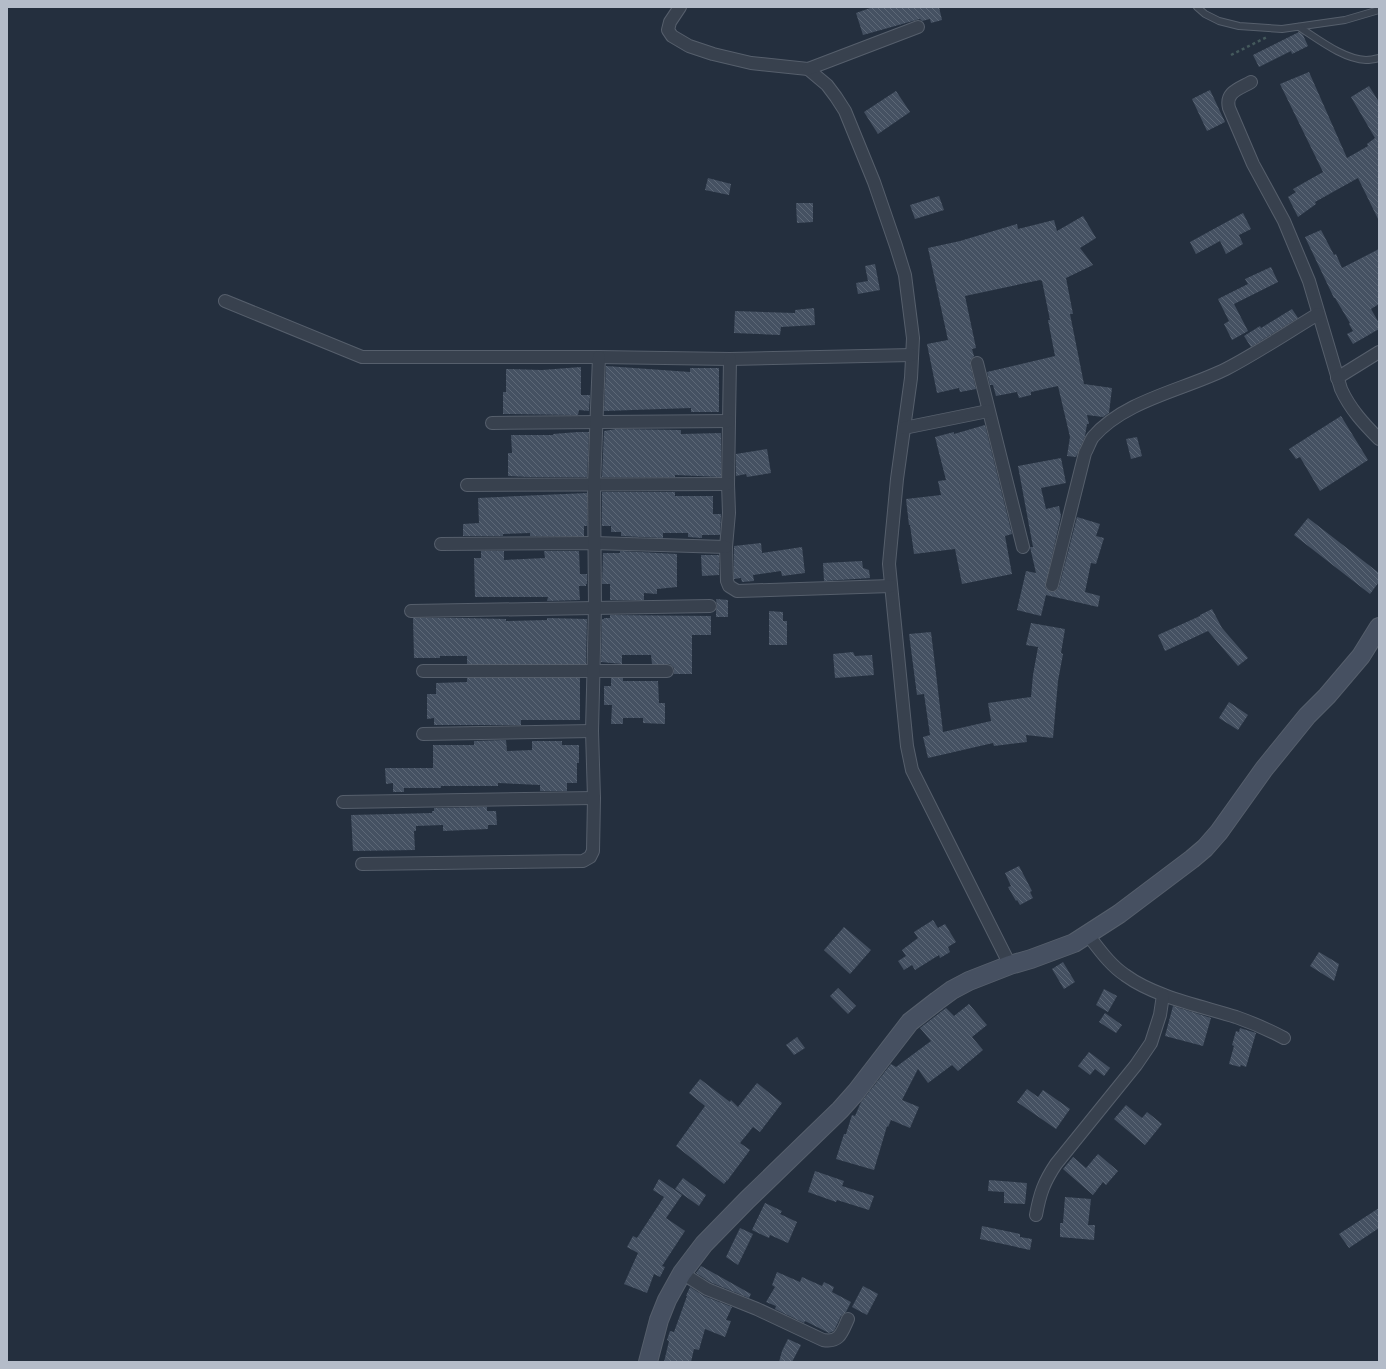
<svg xmlns="http://www.w3.org/2000/svg" width="1386" height="1369" font-family="'Noto Sans',sans-serif">
<style>
.building{fill:url(#building-back-hatch)}
.lines{fill:none;stroke-linecap:round;stroke-linejoin:round}
.lane-casing{stroke:#565f6c;stroke-width:8}
.street-casing{stroke:#565f6c;stroke-width:14}
.secondary-casing{stroke:#565f6c;stroke-width:20}
.path{stroke:#44595c;stroke-width:2.5;stroke-dasharray:3 3;stroke-linecap:butt}
.lane{stroke:#38414e;stroke-width:6}
.street{stroke:#38414e;stroke-width:12}
.secondary{stroke:#465061;stroke-width:18}
</style>
<defs>
<pattern id="building-back-hatch" width="6" height="6" patternUnits="userSpaceOnUse"><rect width="6" height="6" fill="#455162"/><path d="M-1 5l2 2M0 0l6 6M5-1l2 2" fill="none" stroke="#5d6877"/></pattern>
</defs>
<rect width="100%" height="100%" fill="#242f3e"/>
<g class="building">
<polygon points="873,7 939,7 942,20 931,23 930,19 922,21 920,19 863,35 856,13"/>
<polygon points="1299,32 1303,35 1308,46 1292,54 1291,51 1259,67 1253,55"/>
<polygon points="1309,72 1347,158 1368,146 1367,144 1375,138 1351,97 1369,86 1379,102 1379,221 1358,178 1315,202 1316,204 1298,217 1288,197 1296,192 1293,189 1323,172 1280,84"/>
<polygon points="1210,90 1225,122 1207,131 1192,99"/>
<polygon points="896,91 910,112 878,134 864,112"/>
<polygon points="708,178 731,184 729,195 705,190"/>
<polygon points="939,196 944,210 915,219 910,205"/>
<polygon points="796,203 813,203 813,222 797,223"/>
<polygon points="1243,213 1251,229 1239,235 1243,244 1226,254 1220,241 1196,254 1190,242"/>
<polygon points="1083,216 1096,238 1080,248 1093,265 1066,278 1073,314 1070,314 1084,384 1112,388 1109,413 1103,417 1087,415 1089,424 1087,424 1085,436 1076,457 1067,456 1070,437 1058,386 1031,392 1031,395 1019,398 1017,392 996,396 993,385 990,385 987,372 1055,356 1048,320 1050,320 1042,281 1040,280 965,296 976,348 972,349 974,356 970,361 970,364 976,389 960,392 959,388 937,393 927,344 948,340 928,248 960,241 1017,224 1018,229 1054,220 1057,231"/>
<polygon points="1321,230 1334,255 1336,254 1342,268 1379,249 1379,304 1371,309 1379,323 1379,329 1353,344 1347,334 1353,331 1349,324 1350,323 1335,298 1334,298 1305,237"/>
<polygon points="875,264 880,290 858,294 856,283 868,281 865,266"/>
<polygon points="1271,267 1278,282 1234,304 1248,331 1232,340 1224,324 1229,321 1218,299 1248,284 1245,279"/>
<polygon points="814,308 815,325 781,327 780,335 734,333 735,311 795,313 795,310"/>
<polygon points="1292,309 1298,318 1251,347 1244,336 1260,326 1261,328"/>
<polygon points="606,366 690,372 690,368 719,368 719,412 691,412 691,408 604,411"/>
<polygon points="581,367 581,395 590,395 589,411 579,410 578,415 503,414 503,392 506,392 506,369 542,370"/>
<polygon points="1341,416 1368,460 1320,491 1300,457 1296,459 1289,449"/>
<polygon points="985,425 1012,534 1005,536 1012,574 962,584 955,549 914,554 910,525 909,525 906,499 941,495 938,481 946,480 935,437 954,432 954,434"/>
<polygon points="616,429 681,430 681,434 721,433 721,477 675,475 675,477 602,477 604,431"/>
<polygon points="578,432 589,432 587,477 529,477 508,476 508,453 512,453 511,435 553,435 553,434"/>
<polygon points="1137,437 1142,456 1131,459 1126,439"/>
<polygon points="767,449 771,473 747,477 746,474 736,476 736,454"/>
<polygon points="1061,458 1066,483 1041,488 1046,509 1059,506 1061,516 1045,587 1047,590 1051,592 1057,590 1059,587 1077,517 1100,524 1096,536 1104,538 1096,564 1091,563 1085,592 1100,596 1098,607 1046,595 1041,616 1017,610 1026,571 1036,573 1030,547 1033,547 1018,466"/>
<polygon points="602,492 675,492 675,496 713,496 713,514 721,514 720,535 702,535 702,538 688,537 688,533 663,533 663,538 621,536 621,532 611,532 611,526 602,526"/>
<polygon points="587,493 587,526 584,526 584,536 530,536 530,533 503,534 503,536 463,536 463,524 479,523 478,498"/>
<polygon points="1308,518 1379,573 1379,582 1370,594 1294,535"/>
<polygon points="761,543 762,553 802,547 805,573 782,576 781,571 753,575 754,581 742,582 741,578 734,579 734,546"/>
<polygon points="481,551 504,551 504,560 545,558 544,551 579,551 580,574 587,574 587,584 586,584 586,586 579,586 580,600 547,601 548,597 475,597 474,558 481,558"/>
<polygon points="620,551 677,554 677,587 657,589 657,594 644,593 644,600 610,600 610,584 602,584 603,553 620,553"/>
<polygon points="701,555 719,555 719,575 702,576"/>
<polygon points="862,561 863,568 869,570 870,578 824,581 823,563"/>
<polygon points="716,599 728,600 728,617 716,617 716,610 717,606"/>
<polygon points="1212,609 1222,628 1248,658 1238,666 1208,631 1165,651 1158,635 1200,616 1200,615"/>
<polygon points="769,611 783,612 783,621 787,621 787,645 769,645"/>
<polygon points="610,615 711,616 711,635 692,635 692,674 674,674 674,668 670,664 652,664 651,655 622,655 622,664 601,662 602,619 604,619 604,618 610,618"/>
<polygon points="413,618 465,618 506,619 506,621 547,620 547,618 587,619 586,664 467,664 467,656 440,656 440,658 414,658"/>
<polygon points="1031,623 1065,629 1061,653 1063,654 1058,681 1053,738 1026,735 1027,742 994,746 993,743 928,758 923,737 930,735 924,694 917,695 909,634 931,632 943,732 991,721 988,703 1031,697 1033,675 1038,647 1026,645"/>
<polygon points="853,652 855,656 872,655 874,675 835,678 833,654"/>
<polygon points="467,678 580,678 580,720 521,720 521,725 434,725 434,718 427,719 427,694 436,694 436,683 467,682"/>
<polygon points="611,678 623,678 623,681 658,681 659,703 665,703 665,724 643,723 643,718 623,718 623,724 611,724 612,705 604,705 604,686 611,686"/>
<polygon points="1229,702 1248,715 1238,730 1219,718"/>
<polygon points="506,740 507,751 532,750 532,741 562,741 562,745 579,745 579,763 577,763 577,783 567,783 567,791 540,791 540,785 498,783 498,786 441,786 441,788 404,788 404,792 393,792 393,783 386,784 385,768 433,768 433,745 474,745 474,741"/>
<polygon points="487,807 487,811 496,811 497,825 488,825 488,829 443,831 443,825 416,826 416,831 414,831 415,850 353,851 351,815 432,813 432,811 434,811 434,808"/>
<polygon points="1019,866 1032,891 1030,892 1033,898 1020,905 1017,900 1016,901 1008,887 1011,886 1005,873"/>
<polygon points="933,920 938,928 945,924 956,942 948,947 950,952 940,958 939,955 915,970 912,965 904,970 898,961 906,956 902,950 918,938 914,932"/>
<polygon points="844,927 871,950 850,974 824,950"/>
<polygon points="1319,952 1339,964 1334,981 1310,966"/>
<polygon points="1063,962 1075,982 1064,989 1052,969"/>
<polygon points="838,988 856,1006 848,1014 830,996"/>
<polygon points="1104,989 1117,996 1108,1012 1096,1005"/>
<polygon points="969,1004 987,1025 972,1037 983,1050 958,1071 952,1065 928,1083 918,1069 902,1100 919,1107 910,1128 891,1120 888,1127 887,1126 874,1170 836,1159 844,1134 846,1134 852,1115 855,1116 861,1102 891,1064 896,1067 931,1041 920,1028 946,1008 954,1016"/>
<polygon points="1173,1006 1211,1018 1203,1046 1165,1036"/>
<polygon points="1105,1013 1122,1025 1116,1033 1099,1022"/>
<polygon points="1240,1028 1256,1033 1246,1067 1241,1065 1240,1067 1229,1064 1234,1046 1232,1045 1236,1031 1239,1032"/>
<polygon points="797,1037 805,1048 794,1055 786,1045"/>
<polygon points="1089,1052 1110,1068 1104,1076 1095,1069 1090,1075 1078,1066"/>
<polygon points="700,1079 730,1102 731,1100 738,1107 757,1083 782,1103 760,1132 753,1127 740,1143 750,1150 727,1181 727,1180 724,1184 676,1146 705,1106 689,1093"/>
<polygon points="1027,1089 1038,1097 1043,1090 1070,1109 1056,1129 1017,1102"/>
<polygon points="1126,1105 1142,1118 1147,1112 1162,1124 1145,1145 1114,1119"/>
<polygon points="1098,1154 1118,1171 1106,1185 1103,1182 1093,1195 1063,1169 1073,1157 1086,1168"/>
<polygon points="815,1171 844,1181 842,1186 874,1196 869,1210 837,1200 836,1202 808,1192"/>
<polygon points="683,1178 706,1195 699,1206 675,1189"/>
<polygon points="659,1179 682,1195 666,1218 685,1231 662,1266 665,1267 660,1277 654,1274 647,1293 624,1284 638,1253 627,1247 633,1236 637,1238 664,1197 653,1190"/>
<polygon points="989,1180 1027,1183 1025,1204 1004,1203 1004,1192 988,1191"/>
<polygon points="1065,1197 1091,1199 1088,1225 1095,1225 1094,1240 1060,1237 1060,1223 1063,1223"/>
<polygon points="765,1203 782,1211 780,1214 797,1222 788,1243 770,1235 769,1238 752,1230"/>
<polygon points="1379,1208 1379,1228 1349,1248 1339,1234"/>
<polygon points="982,1226 1020,1234 1020,1237 1032,1239 1030,1250 980,1239"/>
<polygon points="740,1228 753,1234 738,1265 726,1257"/>
<polygon points="701,1266 751,1294 749,1298 710,1282 696,1273"/>
<polygon points="777,1272 800,1282 802,1277 822,1286 824,1282 834,1287 832,1292 851,1302 846,1312 841,1316 834,1331 829,1333 805,1321 804,1323 775,1309 776,1306 766,1302 775,1287 772,1285"/>
<polygon points="863,1286 878,1294 867,1315 852,1307"/>
<polygon points="690,1287 704,1296 732,1307 726,1320 731,1321 725,1337 705,1329 699,1350 694,1349 691,1362 664,1362 669,1341 667,1340 670,1331 674,1332 687,1296 686,1296"/>
<polygon points="788,1339 801,1345 792,1362 779,1362 782,1351"/>
</g>
<g class="lines">
<defs>
<g id="lane">
<polyline points="1197,7 1205,14 1219,21 1239,26 1282,29 1345,20 1379,10"/>
<path d="M1299,27C1318,39 1343,59 1366,60C1371,60 1375,59 1379,58"/>
</g>
<g id="street">
<polyline points="680,7 670,22 668,30 672,36 689,46 713,54 751,63 808,69 827,85 836,97 845,111 874,182 896,246 905,275 913,338 911,378 897,479 889,564 907,746 912,770 1010,965"/>
<polyline points="808,69 918,27"/>
<path d="M1251,82C1239,89 1225,92 1229,108L1253,164L1284,221L1309,281L1341,389C1350,409 1364,424 1379,439"/>
<polyline points="225,301 362,357 599,357 730,359 912,355"/>
<polyline points="730,359 728,484 729,513 726,547 727,581 729,586 737,591 891,586"/>
<polyline points="977,363 1023,547"/>
<polyline points="1337,378 1379,352"/>
<polyline points="492,423 729,421"/>
<polyline points="904,428 988,411"/>
<polyline points="467,485 728,484"/>
<polyline points="441,544 594,543 726,547"/>
<path d="M1052,585L1085,453C1088,448 1090,441 1093,437C1125,400 1184,390 1226,369C1257,353 1288,332 1318,314"/>
<polyline points="411,611 710,606"/>
<polyline points="423,671 667,671"/>
<polyline points="423,734 592,731"/>
<polyline points="343,802 594,798"/>
<polyline points="362,864 583,861 590,857 593,851 594,798 592,731 595,607 594,484 599,357"/>
<path d="M1088,935C1099,949 1110,965 1125,975C1155,997 1201,1006 1236,1017C1253,1023 1269,1030 1284,1038"/>
<path d="M1036,1215C1040,1193 1044,1182 1056,1164L1136,1065L1151,1043L1160,1015L1163,995"/>
<path d="M682,1273L707,1289L757,1309L823,1340C840,1343 842,1332 848,1319"/>
</g>
<polyline id="secondary" points="648,1362 659,1320 667,1300 682,1273 704,1244 747,1200 840,1110 856,1092 910,1022 937,1001 952,990 969,981 1010,965 1031,959 1074,943 1119,914 1192,859 1205,848 1219,832 1264,769 1307,716 1327,696 1361,656 1379,627"/>
</defs>
<use href="#lane" class="lane-casing"/>
<use href="#street" class="street-casing"/>
<use href="#secondary" class="secondary-casing"/>
<polyline class="path" points="1231,55 1267,37"/>
<use href="#lane" class="lane"/>
<use href="#street" class="street"/>
<use href="#secondary" class="secondary"/>
</g>
<rect width="1386" height="1369" fill="none" stroke="#b4bcc9" stroke-width="16"/>
</svg>
